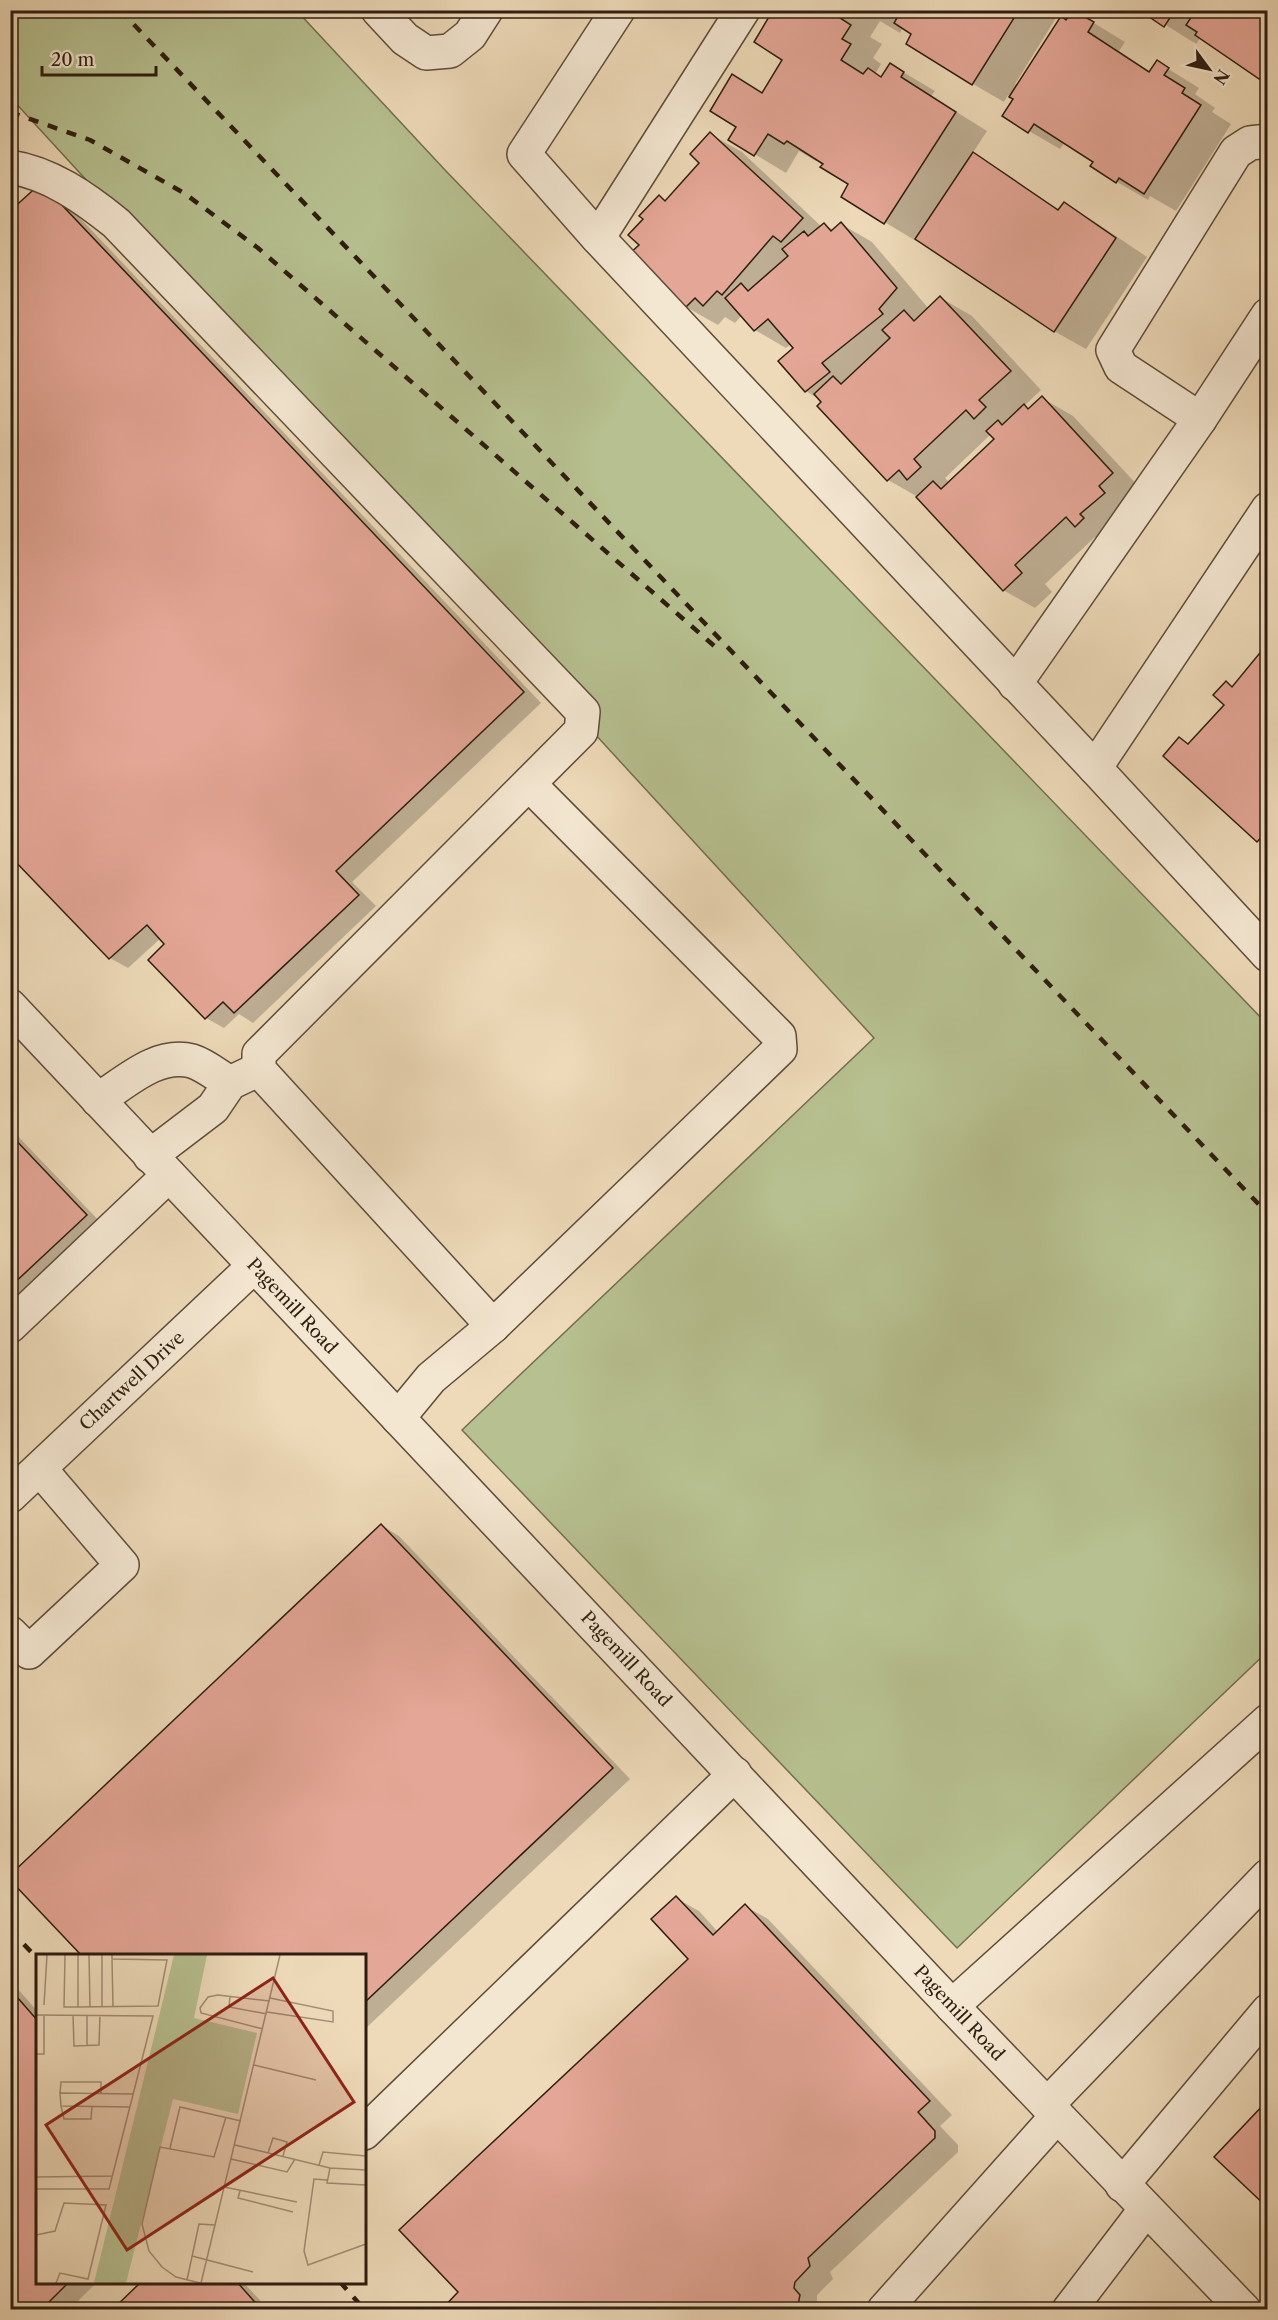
<svg xmlns="http://www.w3.org/2000/svg" width="1278" height="2320" font-family="'Libre Caslon Text',serif">
<style>
.green{fill:#b7c090;stroke:#726e50;stroke-width:1.5}
.shadow{fill:#0003;fill-rule:evenodd}
.building{fill:#e4a696;stroke:#2e1d0f;stroke-width:1.5}
.lines{fill:none;stroke-linecap:round;stroke-linejoin:round}
.minor-casing{stroke:#5e4c3a;stroke-width:36}
.minor{stroke:#f4e7d2;stroke-width:33}
.rail{stroke:#2e1d0f;stroke-width:4.5;stroke-dasharray:10 10;stroke-linecap:butt}
.labels{text-anchor:middle;stroke-width:5;stroke-linejoin:round;paint-order:stroke}
.street-label{font-size:18px;fill:#2e1d0f;stroke:#f4e7d2}
.inset-road{fill:none;stroke:#a18e75;stroke-width:1.5}
.view{fill:#8f2418;fill-opacity:0.15;stroke:#8f2418;stroke-width:3}
.inset-edge{fill:none;stroke:#2e1d0f;stroke-width:3}
</style>
<rect width="100%" height="100%" fill="#eedab9"/>
<filter id="stains"><feTurbulence type="fractalNoise" baseFrequency=".00333" numOctaves="4"/><feColorMatrix values="0 0 0 0 .2 0 0 0 0 .09 0 0 0 0 .02 0 0 0 .5 -.17"/></filter>
<radialGradient id="worn" r=".72"><stop offset=".6" stop-color="#630" stop-opacity="0"/><stop offset="1" stop-color="#630" stop-opacity=".3"/></radialGradient>
<polygon class="green" points="11,11 297,11 445,170 1267,1024 1267,1652 957,1948 462,1430 874,1038 11,98"/>
<g class="shadow">
<polygon points="812,10 1061,10 1015,84 1018,86 1074,11 1125,42 1119,51 1151,72 1157,62 1199,88 1195,94 1215,108 1212,112 1231,124 1176,211 1150,196 1148,200 1117,182 1095,162 1065,142 1060,149 1029,131 1015,99 1008,95 1004,102 973,84 913,33 903,27 900,33 880,21 870,37 882,44 873,58 881,64 875,74 882,78 891,65 935,91 931,96 987,131 972,154 1060,210 1064,204 1095,222 1147,257 1086,349 1054,331 918,239 916,241 843,197 850,184 818,159 816,161 799,151 786,173 730,139 763,94"/>
<polygon points="1142,10 1268,10 1201,37 1196,44"/>
<path d="M710,134L742,152L822,227L824,225L834,230L841,224L872,242L929,309L941,298L972,316L1041,390L1024,406L1029,409L1042,398L1073,416L1143,491L1107,544L1095,537L1045,584L1052,592L1035,608L1003,590L918,497L888,480L823,402L806,391L780,361L795,348L791,344L786,348L755,330L742,315L735,323L725,317L718,325L686,307L630,255L641,245L645,219L659,197L666,201L701,163ZM991,434L996,439L950,483L945,478Z"/>
<polygon points="58,195 541,703 352,882 376,906 253,1023 239,1014 224,1028 206,1018 166,944 161,938 128,968 110,958"/>
<polygon points="1268,645 1268,846 1258,841 1180,739 1189,745 1226,705 1226,683 1234,688"/>
<polygon points="10,1128 104,1226 10,1314"/>
<polygon points="381,1525 399,1536 630,1779 364,2030 364,1956"/>
<polygon points="676,1898 699,1911 718,1932 745,1906 768,1919 952,2115 940,2126 958,2145 958,2152 830,2272 833,2279 817,2295 817,2303 823,2310 443,2310 460,2293 690,1959"/>
<polygon points="10,1980 38,2012 38,2282 97,2282 69,2310 10,2310"/>
<polygon points="143,2282 243,2282 269,2310 114,2310"/>
</g>
<g class="building">
<polygon points="773,10 800,10 807,15 810,10 844,10 840,18 851,25 842,39 851,44 841,60 863,74 868,68 881,77 890,63 904,72 901,77 956,112 884,224 841,197 848,184 820,167 823,164 787,141 784,144 768,134 754,156 728,140 736,127 710,111 732,74 762,93 782,60 754,42"/>
<polygon points="885,10 1019,10 972,85 906,44 911,34 894,23 897,18"/>
<polygon points="1073,10 1094,22 1088,32 1149,72 1157,60 1169,68 1164,75 1185,88 1182,93 1201,105 1144,194 1119,178 1116,183 1090,166 1093,162 1034,124 1028,133 1002,116 1013,99 1009,97 1061,16 1066,20"/>
<polygon points="1139,10 1175,10 1164,27"/>
<polygon points="1196,10 1268,10 1268,85 1195,35 1197,32 1186,25"/>
<polygon points="710,132 803,218 781,242 773,236 722,295 717,291 703,306 695,298 685,308 628,255 639,245 628,235 643,219 639,216 659,195 665,201 699,163 690,154"/>
<polygon points="973,152 1058,210 1064,202 1116,238 1054,332 915,239"/>
<polygon points="41,183 524,692 336,871 359,895 234,1013 223,1002 205,1019 148,960 164,944 147,925 109,959 10,856 10,211"/>
<polygon points="841,222 897,288 879,309 883,314 822,363 830,372 805,392 778,361 793,348 768,319 754,331 725,298 741,283 748,291 788,256 782,249 804,231 808,236 824,223 831,231"/>
<polygon points="940,296 1011,371 979,400 986,407 974,419 966,410 914,459 921,467 907,480 899,470 887,481 817,406 821,402 814,394 833,376 841,384 890,338 882,330 904,310 914,321"/>
<polygon points="1042,396 1113,473 1099,486 1105,493 1080,514 1084,518 1075,527 1066,517 1015,565 1022,573 1003,591 916,497 933,481 941,489 994,439 986,431 998,420 1002,425 1024,404 1028,409"/>
<polygon points="1268,643 1268,830 1257,842 1163,756 1179,737 1188,744 1224,705 1213,695 1226,681 1232,687"/>
<polygon points="10,1134 87,1215 10,1287"/>
<polygon points="381,1524 613,1768 364,2003 364,1956 82,1956 10,1880 10,1875"/>
<polygon points="676,1896 713,1935 745,1904 930,2101 918,2112 935,2131 935,2138 808,2258 810,2266 795,2282 794,2288 800,2295 798,2305 794,2310 441,2310 458,2292 399,2230 688,1959 651,1919"/>
<polygon points="10,1989 38,2021 38,2282 69,2282 41,2310 10,2310"/>
<polygon points="1268,2100 1268,2208 1214,2157"/>
<polygon points="141,2282 237,2282 262,2310 112,2310"/>
</g>
<g class="lines">
<defs>
<g id="minor">
<polyline points="378,10 405,39 426,53 450,51 470,35 486,10"/>
<polyline points="618,10 524,154 598,238 1095,768 1268,955"/>
<path d="M10,167C50,173 85,198 116,223L583,712L581,731L259,1054V1070L493,1326"/>
<polyline points="598,238 743,10"/>
<polyline points="1200,419 1121,367 1113,350 1236,152 1250,143 1268,141"/>
<polyline points="1015,684 1200,419 1268,315"/>
<polyline points="1095,768 1268,509"/>
<polyline points="10,1006 952,2006 1244,2310"/>
<path d="M98,1100C126,1082 157,1052 192,1061C205,1065 218,1076 230,1083"/>
<polyline points="150,1156 213,1108 230,1083 249,1074"/>
<polyline points="10,1326 169,1175"/>
<polyline points="398,1418 431,1378 493,1326 780,1049 779,1036 529,784"/>
<polyline points="10,1496 254,1266"/>
<polyline points="10,1633 29,1652 122,1565 40,1469"/>
<polyline points="952,2006 1268,1721"/>
<polyline points="1047,2105 1268,1876"/>
<polyline points="364,2133 735,1774"/>
<polyline points="1122,2185 1268,2011"/>
<polyline points="884,2310 1057,2116"/>
<polyline points="1069,2310 1146,2209"/>
</g>
</defs>
<use href="#minor" class="minor-casing"/>
<use href="#minor" class="minor"/>
<g class="rail">
<polyline points="120,10 1268,1214"/>
<polyline points="10,112 90,140 184,193 258,248 720,651"/>
<polyline points="10,1930 38,1959"/>
<polyline points="340,2282 365,2310"/>
</g>
</g>
<g class="labels">
<g class="street-label">
<text transform="translate(292 1306) rotate(47)" y="6">Pagemill Road</text>
<text transform="translate(132 1381) rotate(-43)" y="6">Chartwell Drive</text>
<text transform="translate(626 1659) rotate(47)" y="6">Pagemill Road</text>
<text transform="translate(959 2013) rotate(47)" y="6">Pagemill Road</text>
</g>
</g>
<g transform="translate(36 1954)">
<rect width="330" height="330" fill="#eedab9"/>
<path d="M138,1H171L158,64L221,79L202,160L137,145L90,329H58Z" fill="#b7c090"/>
<path class="inset-road" d="M29,1L28,53H42M42,1V53L122,52L131,6L76,5V1M53,1L54,53M66,1V53M76,5L77,53M194,43L193,53L231,60M8,51L11,1M231,58L297,68V57L234,44M0,61L117,62L73,235H0M37,61L38,92L63,91L64,61M51,61V91M227,75L165,59L164,54L172,43L182,41L234,47M0,100H8V61M218,111L280,126M24,139L25,128H65V140M25,152L28,165H55L56,152M94,153L25,152L24,139L97,140M199,191L294,214L330,216M134,194L144,153L205,167M232,199L237,184L251,188L247,202M195,205L251,218L259,205M283,211L287,198L330,202M294,214L291,229L330,231M0,223L77,222M291,226L278,225L268,297L272,311L330,290M188,233L261,248M204,237L202,244L257,258M0,281L19,277L28,249L70,251L52,325L24,319L20,329M156,302L217,318M151,326L163,270L179,271M164,329L140,323L126,313L113,297L106,270L124,193L178,203L190,163M165,329L244,1"/>
<path class="view" d="M237,24L318,148L91,296L10,171Z"/>
<rect width="330" height="330" class="inset-edge"/>
</g>
<rect width="1278" height="2320" fill="none" stroke="#eedab9" stroke-width="36"/>
<rect x="12" y="12" width="1254" height="2296" fill="none" stroke="#2e1d0f" stroke-width="3"/>
<rect x="18" y="18" width="1242" height="2284" fill="none" stroke="#2e1d0f" stroke-width="1.5"/>
<g transform="translate(1209 69) rotate(123)" stroke="#f4e7d2" stroke-width="4.5" paint-order="stroke">
<path d="M0-4.5L10 22L0 15L-10 22Z" fill="#2e1d0f"/>
<text y="-9" font-size="16" font-weight="bold" text-anchor="middle" fill="#2e1d0f">N</text>
</g>
<path d="M42 66v9h114v-9" fill="none" stroke="#2e1d0f" stroke-width="3"/>
<text x="51" y="66" font-size="18" fill="#2e1d0f" stroke="#f4e7d2" stroke-width="4.5" paint-order="stroke">20 m</text>
<rect width="100%" height="100%" filter="url(#stains)"/>
<rect width="100%" height="100%" fill="url(#worn)"/>
</svg>
